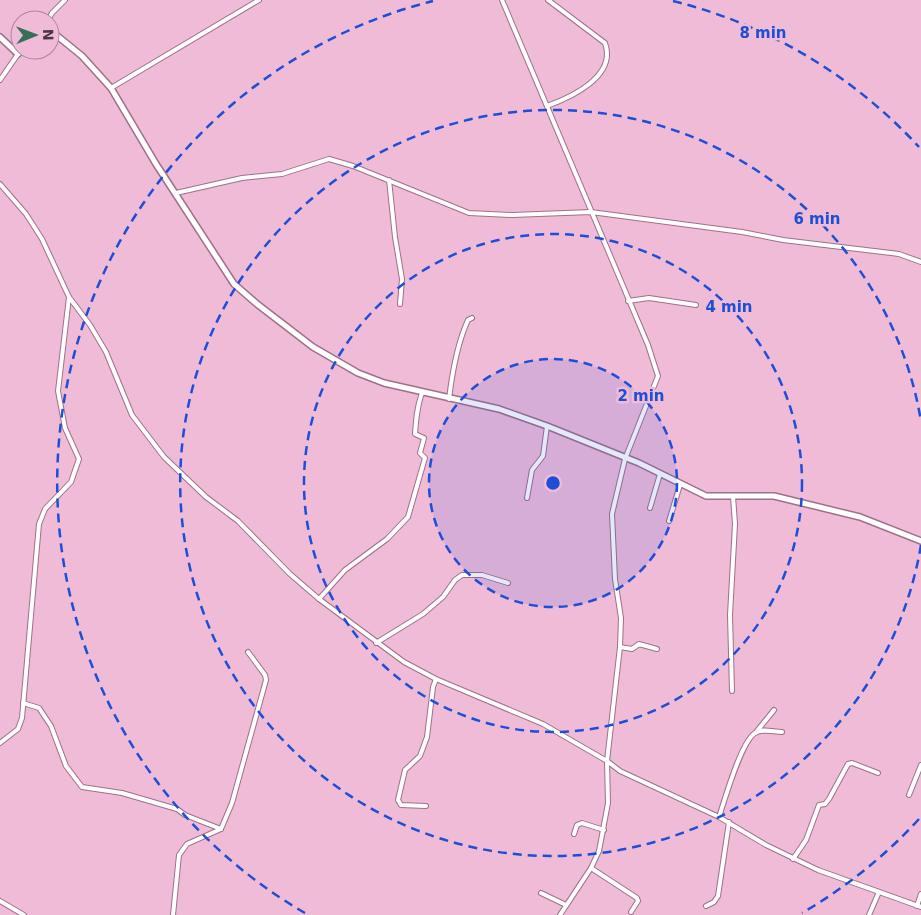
<svg xmlns="http://www.w3.org/2000/svg" width="921" height="915" font-family="'DejaVu Sans',sans-serif">
<style>
.lines{fill:none;stroke-linecap:round;stroke-linejoin:round}
.minor-casing{stroke:#9f708a;stroke-width:6}
.tertiary-casing{stroke:#9f708a;stroke-width:8}
.minor{stroke:#fff;stroke-width:4}
.tertiary{stroke:#fff;stroke-width:5}
.ring{fill:none;stroke:#1d4ed8;stroke-width:2.5;stroke-dasharray:9 6}
.centre{fill:#1d4ed8;stroke:#efbbd7;stroke-width:2.5}
.ring-label{font-size:15px;text-anchor:middle;font-weight:bold;fill:#1d4ed8;stroke:#efbbd7;stroke-width:5;stroke-linejoin:round;paint-order:stroke}
</style>
<rect width="100%" height="100%" fill="#efbbd7"/>
<g class="lines">
<defs>
<g id="minor">
<polyline points="502,0 648,345 658,376 625,459 612,514 615,579 621,618 620,647 607,761 608,803 599,851 591,868 560,915"/>
<polyline points="48,20 52,13 65,0"/>
<polyline points="0,80 18,54"/>
<polyline points="111,88 259,0"/>
<path d="M547,106C572,97 617,76 605,43L548,0"/>
<polyline points="389,180 395,237 402,279 400,304"/>
<polyline points="0,184 26,214 42,239 69,297 90,325 106,352 132,415 164,457 206,497 238,521 290,574 319,599 404,662 436,679 543,724 607,761 620,771 719,817 766,845 818,870 921,907"/>
<polyline points="176,193 242,178 282,174 329,159 353,166 469,213 512,215 591,212 742,232 783,240 899,254 921,262"/>
<polyline points="628,301 649,298 696,305"/>
<path d="M449,399C452,374 457,344 468,320L472,318"/>
<polyline points="527,498 532,470 543,456 547,426"/>
<polyline points="650,508 660,474"/>
<polyline points="669,521 680,485"/>
<path d="M319,599L345,570L387,539L408,517L425,458L420,453L424,438L415,434C416,420 417,406 422,393"/>
<polyline points="376,643 423,614 443,597 455,580 462,575 482,575 508,583"/>
<polyline points="620,647 632,649 639,644 657,649"/>
<polyline points="732,691 730,615 735,524 733,496"/>
<polyline points="23,703 39,708 51,726 66,766 82,787 122,793 177,809 185,815 221,829"/>
<polyline points="757,731 774,710"/>
<polyline points="0,743 18,729 22,718 39,524 45,509 71,482 79,459 65,428 58,391 69,297"/>
<polyline points="909,795 921,765"/>
<polyline points="426,806 401,805 398,800 405,770 420,756 427,737 433,687 436,679"/>
<path d="M719,817C725,799 741,742 755,733C762,728 774,732 782,732"/>
<polyline points="574,834 577,825 582,823 604,830"/>
<polyline points="793,859 806,840 819,805 825,804 829,799 848,764 852,763 878,773"/>
<polyline points="591,868 637,898 638,901 631,912"/>
<polyline points="541,893 566,905"/>
<polyline points="0,901 24,915"/>
<polyline points="706,906 714,902 718,896 729,822"/>
<polyline points="917,906 921,894"/>
<polyline points="173,915 179,855 187,844 221,829 232,803 266,680 265,675 248,652"/>
<polyline points="869,915 879,892"/>
</g>
<g id="tertiary">
<polyline points="50,30 82,56 111,88 156,164 234,284 257,304 313,347 358,373 384,383 499,409 547,426 639,463 706,496 774,496 860,517 921,541"/>
<polyline points="0,37 18,54 22,50"/>
</g>
</defs>
<use href="#minor" class="minor-casing"/>
<use href="#tertiary" class="tertiary-casing"/>
<use href="#minor" class="minor"/>
<use href="#tertiary" class="tertiary"/>
</g>
<circle cx="553" cy="483" r="124" fill="#1d4ed8" fill-opacity=".12"/>
<g class="ring">
<circle cx="553" cy="483" r="124"/>
<circle cx="553" cy="483" r="249"/>
<path d="M921 545A373 373 0 1 1 921 421"/>
<path d="M919 819A497 497 0 0 1 802 913M305 913A497 497 0 0 1 433 1M673 1A497 497 0 0 1 919 147"/>
</g>
<circle cx="553" cy="483" r="8" class="centre"/>
<g class="ring-label">
<text x="763" y="38">8 min</text>
<text x="817" y="224">6 min</text>
<text x="729" y="312">4 min</text>
<text x="641" y="401">2 min</text>
</g>
<g transform="translate(35 35) rotate(89)"><circle r="24" fill="#efbbd7" stroke="#ad869b"/>
<path d="M0-4L9 19L0 12L-9 19Z" fill="#356f58"/>
<text y="-8" font-size="14" font-weight="bold" text-anchor="middle" fill="#4a3641">N</text>
</g>
</svg>
